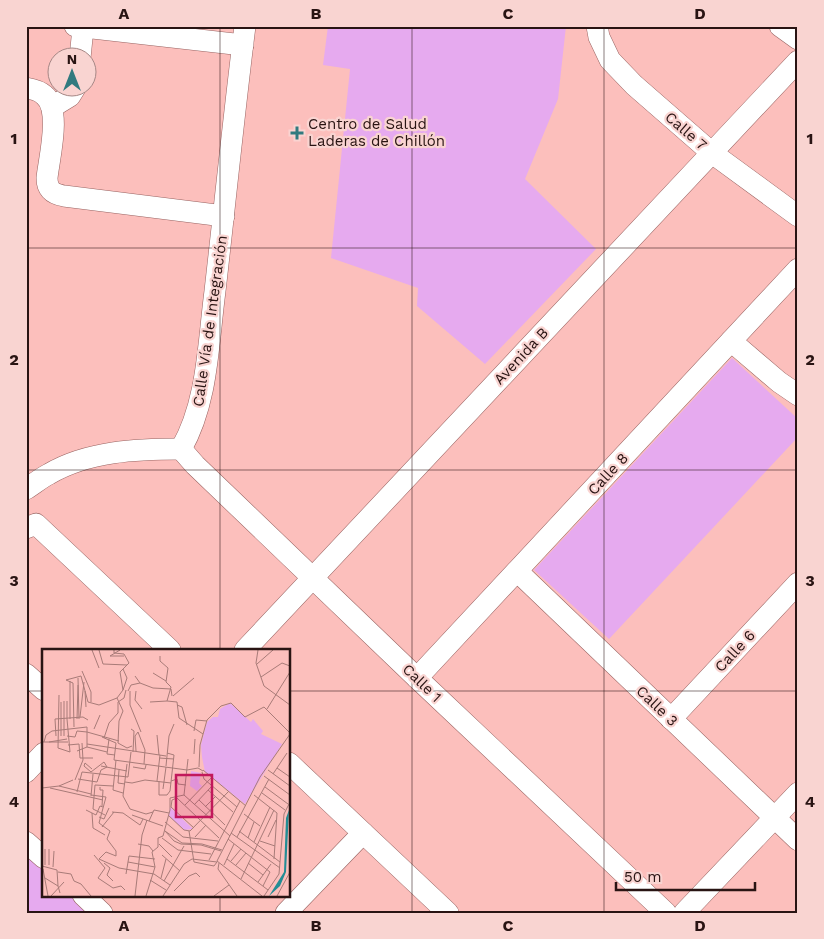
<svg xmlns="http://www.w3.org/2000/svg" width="824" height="939" font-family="'Work Sans',sans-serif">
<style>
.green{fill:#e6aaef}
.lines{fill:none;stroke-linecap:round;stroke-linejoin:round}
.minor-casing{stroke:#986361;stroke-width:22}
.minor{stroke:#fff;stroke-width:21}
.grid{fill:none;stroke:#291413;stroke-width:1;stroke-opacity:0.55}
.poi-dot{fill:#317a7f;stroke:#f9d4d1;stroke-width:2}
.labels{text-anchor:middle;stroke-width:4.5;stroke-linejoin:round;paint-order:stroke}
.poi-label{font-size:15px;fill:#291413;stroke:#f9d4d1;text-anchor:start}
.street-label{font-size:15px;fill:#291413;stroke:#f9d4d1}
.inset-road{fill:none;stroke:#a87b78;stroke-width:1}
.view{fill:#c2185b;fill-opacity:0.15;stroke:#c2185b;stroke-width:2.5}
.inset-edge{fill:none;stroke:#291413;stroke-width:2.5}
.neatline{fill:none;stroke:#291413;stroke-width:2}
.grid-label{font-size:16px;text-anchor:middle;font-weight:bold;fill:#291413}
</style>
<rect width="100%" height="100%" fill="#fcbfbc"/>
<g class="green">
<polygon points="328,26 566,26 558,99 525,179 596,249 485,364 417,306 418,288 331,258 350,69 323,65"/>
<polygon points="732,358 798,419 798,437 609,639 534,570"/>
<polygon points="26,852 44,869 44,895 72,895 90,913 26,913"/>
</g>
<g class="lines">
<defs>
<g id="minor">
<polyline points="75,26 243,45"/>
<polyline points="597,26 599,37 610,60 634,85 712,153 798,216"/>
<polyline points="780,26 798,39"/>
<polyline points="80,58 83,28"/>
<path d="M26,88C32,89 40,91 44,95C62,109 49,158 47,178C47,190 53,194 64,196L224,216"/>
<polyline points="52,107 70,96 75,88"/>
<polyline points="731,341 779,382 798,395"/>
<polyline points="181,449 195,465 417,678 666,913"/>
<path d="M181,449C208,402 208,344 215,291C225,203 234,114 245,26"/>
<path d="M26,489C34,484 41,478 49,474C88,451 137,449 181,449"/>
<polyline points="26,528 36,524 170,650"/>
<polyline points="517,571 798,840"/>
<polyline points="245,650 798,61"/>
<polyline points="26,674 44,690"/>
<polyline points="417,678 798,269"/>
<polyline points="671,719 798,583"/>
<polyline points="289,763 448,913"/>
<polyline points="26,772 44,753"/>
<polyline points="26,842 44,858"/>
<polyline points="83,895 102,913"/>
<polyline points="286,913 363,833"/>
<polyline points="684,913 798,793"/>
</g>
</defs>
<use href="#minor" class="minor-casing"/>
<use href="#minor" class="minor"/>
</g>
<path class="grid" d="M220,26V650M412,26V913M604,26V913M26,248H798M26,470H798M26,691H44M289,691H798M220,895V913"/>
<path class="poi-dot" d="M294.5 125.5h5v5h5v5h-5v5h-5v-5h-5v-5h5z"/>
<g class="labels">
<g class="poi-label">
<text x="308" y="129">Centro de Salud<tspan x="308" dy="17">Laderas de Chillón</tspan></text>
</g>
<g class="street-label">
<text transform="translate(686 131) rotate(41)" y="5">Calle 7</text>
<text transform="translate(210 321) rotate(-82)" y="5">Calle Vía de Integración</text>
<text transform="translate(521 356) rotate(-47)" y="5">Avenida B</text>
<text transform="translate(608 474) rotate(-47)" y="5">Calle 8</text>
<text transform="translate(735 651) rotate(-47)" y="5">Calle 6</text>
<text transform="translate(422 683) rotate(44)" y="5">Calle 1</text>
<text transform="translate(657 706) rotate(44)" y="5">Calle 3</text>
</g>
</g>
<g transform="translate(42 649)">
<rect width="248" height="248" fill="#fcbfbc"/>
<path d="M188,54L209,73L211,70L221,82L219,85L240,95L203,155L163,123L160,108L159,96L165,73L171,68H176L178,60Z" fill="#e6aaef"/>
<path d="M149,122L159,124L157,134L160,137L155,142L148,137ZM128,158L151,180L142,181L127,167Z" fill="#e6aaef"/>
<path d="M247,161L244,223L238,237L227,247L242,223L244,169Z" fill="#238d95"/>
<path class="inset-road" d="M50,1L57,19M57,1L61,15L85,16M78,1L68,7H82M216,1L214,14L222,37L248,56M118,7V12L126,19L124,33L129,38L125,52L135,53L137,69L161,85M215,15L231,1M81,20L85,29L81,41M40,22L49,43V53M111,24L124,32M93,27L98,34L111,39L129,40L130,47M219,28L240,14L248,17M36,29L37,70M28,32V70M43,42L44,58M86,42L89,36L98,34M88,42V56L99,83M94,42L93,51L100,60M17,46L16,99L28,103L25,70M131,47L152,29M75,49L81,62L77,72L76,94L85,99L90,97M25,52V70M108,53L125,52M135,56L140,58L145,76M225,60L248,23M38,68L42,33M35,70L36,36M32,78L31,34L24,31L39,27L46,53L57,56L75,49L81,41L78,23L87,14L82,5L72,4V1M52,80L58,66M89,80L92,82L91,103M152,82L154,71L165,72M115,86L117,106M14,87L13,70L41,68L46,71M19,87V53M22,87V52M25,87L33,88L35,82L45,83L77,92M60,88L74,94L72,111M62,89L67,74L76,64V53L82,49L84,41M67,90L65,105L73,106M0,93H26M2,93L4,86L10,82L45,78V98L35,102M7,93L25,90M45,95L124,107M26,96L37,95L38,109H51M45,98L65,103M94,102L93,87L96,83L103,101L102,115M152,105L153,90M117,109L132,110M72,111L145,121L156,119L161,122M74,111L71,141L81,144M85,115L81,147L88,160L104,165L111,163M59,117L85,122M124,117L127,87L132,75M91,118L103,120L104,116M157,118L158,96L165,71L179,57L189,54L203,68L222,58L248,84M235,119L248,128M50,120L43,114L42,117L49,123L62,113L65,118M77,121L76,134L83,135M161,121L204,157M226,121L248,137M160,123L162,130L195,158M231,125L245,104M222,127L248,146M36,130L55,133L59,121L65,118M33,131L41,111L40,94M115,132L118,106M117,132V146H125L128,142L132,106L125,104M129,132L135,130L136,135L144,136M83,133L90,134L103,131L129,134M17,137L49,145M58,138V141H61L60,157M223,138L246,155M0,139L17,137L31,131M8,139L61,151M121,140L124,118M166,141L191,163M35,143L40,123L86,128L89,103M220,144L243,161M49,146L64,148L57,174L68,182L65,190L74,202V207L64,203L57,210M142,146L188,187M142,146L146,110M212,146L235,164L232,210M49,147L51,125M157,151L183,176M143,156L170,128M152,156L170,137M163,158L174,147M44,161L54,166L58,157L61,158M70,163L81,164L98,176L101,170M50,164L51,179L63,186M202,165L218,177M63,166L51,160L53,136L71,137M90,166L121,177M126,166L142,181L148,182L187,142M57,168L62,170L67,159M107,172L112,161L127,164M123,173L141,188L176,192M60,178L72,163M152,179L129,158L130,151L135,149L177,189M147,182L152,213L172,217L175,213M197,182L238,213M189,184L238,219M153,188L164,176M195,188L227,130M226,188L234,171M120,189L136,201L169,205M206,189L212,173M186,190L228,223L221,237M218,192L233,197M212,193L228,158M96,195L107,197L111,202M117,195L130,208M179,202L159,196L139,195L132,192L123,182L140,194L160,195L180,201M52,206L63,219L56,229L71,239L79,237L83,241M120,206L138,222M57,210L77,219L112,225L128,236M150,210L175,213M185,210L226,241M167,211L198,152M189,212L199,200M86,213L113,218M62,214L68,219L65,226L71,232M177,214L176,220L195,247M206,214L221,226M3,216V200M7,216V200M182,216L192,195M194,216L204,204M0,217L15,221L16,237M11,218L12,202M1,220L6,247M16,223L29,225L32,232L39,235L49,247M84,225L87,207L113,210M3,229L16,237L18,244M119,229L124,210M199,230L232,161M108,231L124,241M122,232L142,197M216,233L229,215M132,242L147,227L154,224L158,228M9,247L22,233M93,247L100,186L105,171M104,247L113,218L110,203L116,198V189L121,187L128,161V149L142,146M121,247L142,215L150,210M172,247L187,236M220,247L175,212L218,128L248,85M222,247L237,225L242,165L248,153M235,247L248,223"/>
<path class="view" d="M134,126H170V168H134Z"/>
<rect width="248" height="248" class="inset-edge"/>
</g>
<rect width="824" height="939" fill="none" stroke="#f9d4d1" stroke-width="55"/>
<g transform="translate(72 72)"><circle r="24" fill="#f9d4d1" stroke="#a68785"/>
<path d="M0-4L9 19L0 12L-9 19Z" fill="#317a7f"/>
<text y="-8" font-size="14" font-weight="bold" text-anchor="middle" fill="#291413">N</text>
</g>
<path d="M616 882v8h139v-8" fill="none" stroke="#291413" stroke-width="2.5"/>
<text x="624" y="882" font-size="15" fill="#291413" stroke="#f9d4d1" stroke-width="4" paint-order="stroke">50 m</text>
<rect x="28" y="28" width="768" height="884" class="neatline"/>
<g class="grid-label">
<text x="124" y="19">A</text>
<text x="316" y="19">B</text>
<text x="508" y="19">C</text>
<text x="700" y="19">D</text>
<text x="14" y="144">1</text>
<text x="810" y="144">1</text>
<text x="14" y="365">2</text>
<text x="810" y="365">2</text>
<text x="14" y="586">3</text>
<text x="810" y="586">3</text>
<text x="14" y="807">4</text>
<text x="810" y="807">4</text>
<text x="124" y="931">A</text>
<text x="316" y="931">B</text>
<text x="508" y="931">C</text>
<text x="700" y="931">D</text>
</g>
</svg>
